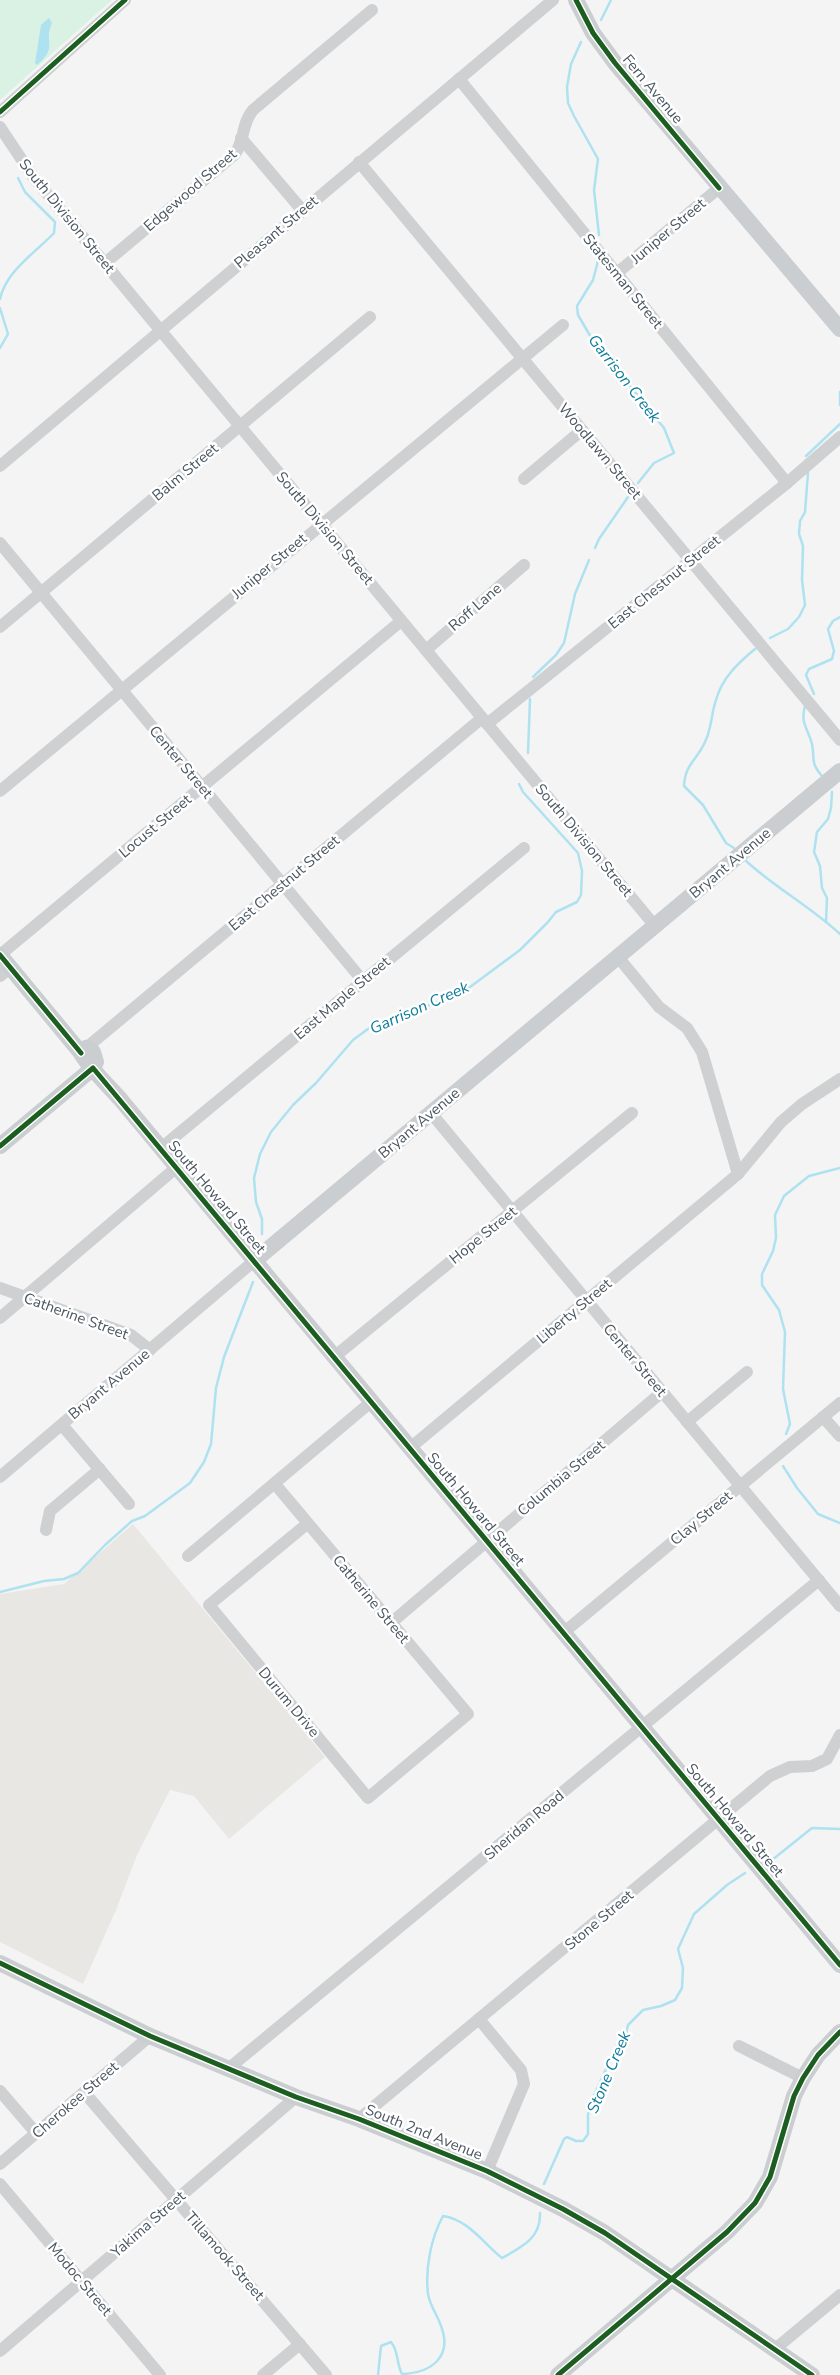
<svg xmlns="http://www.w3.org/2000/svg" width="840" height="2375" font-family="'Nunito Sans',sans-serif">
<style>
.commercial{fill:#e8e7e3}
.green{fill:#d9f2e3}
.water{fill:#aee2f0}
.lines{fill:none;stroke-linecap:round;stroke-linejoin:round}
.stream{stroke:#aee2f0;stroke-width:2.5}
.minor{stroke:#ced0d2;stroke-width:12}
.major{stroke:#caced1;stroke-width:16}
.cycleway-casing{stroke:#fff;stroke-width:8}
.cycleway{stroke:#1b5e20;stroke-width:5}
.labels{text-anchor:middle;stroke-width:5;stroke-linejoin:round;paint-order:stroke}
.street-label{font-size:15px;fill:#4a5661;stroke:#fff}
.water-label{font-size:16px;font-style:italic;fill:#0c7c9b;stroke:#fff}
</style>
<rect width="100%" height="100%" fill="#f4f4f4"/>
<polygon class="commercial" points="133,1524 325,1757 229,1839 194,1796 170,1790 137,1855 116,1910 83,1984 0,1942 0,1594 64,1584"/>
<polygon class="green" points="0,0 112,0 0,100"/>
<path class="water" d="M49,18L52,23C43,42 59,47 37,65L35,63L41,25Z"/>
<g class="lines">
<g class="stream">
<polyline points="601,20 611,0"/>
<polyline points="581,42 571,64 567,87 568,103 574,116 598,159 594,190 599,235"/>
<polyline points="598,261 593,280 577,306 578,315 592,339 664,428 674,453 654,463 638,483"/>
<path d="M0,299C6,271 35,253 54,233L55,222L25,192L18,178"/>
<polyline points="0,308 8,334 0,348"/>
<polyline points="840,392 840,405"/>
<polyline points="806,456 840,424"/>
<polyline points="595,548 599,539 628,497"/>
<polyline points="770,638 788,629 799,617 805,605 802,580 803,546 799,534 800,521 805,512 808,473"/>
<polyline points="533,677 556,655 564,643 575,594 589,560"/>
<polyline points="814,694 806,675 809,669 832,659 834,651 828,629 833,621 840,617"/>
<path d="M805,706C800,724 808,728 812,744C815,760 810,762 822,776"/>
<polyline points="528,753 530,699"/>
<path d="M734,848L726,843L703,805L684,786C685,764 697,760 705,742C712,728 711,714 716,700C722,678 738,663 755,649"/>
<path d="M745,860C775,888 810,906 840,934"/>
<polyline points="826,922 827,898 822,888 820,866 814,852 817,832 828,819 831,808 832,792"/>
<polyline points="262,1234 262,1219 256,1202 254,1178 260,1154 271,1132 293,1105 316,1083 353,1040 376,1023 436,1003 470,987 520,950 548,922 556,912 577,902 581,895 582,871 578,853 523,792 519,784"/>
<polyline points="786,1434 790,1424 783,1389 785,1332 779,1310 762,1285 762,1274 773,1251 776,1238 775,1215 784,1196 809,1176 840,1168"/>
<polyline points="783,1466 797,1488 818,1514 840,1523"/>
<polyline points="0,1592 44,1581 64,1579 78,1573 105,1545 132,1521 145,1516 190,1483 204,1462 211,1444 216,1388 224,1357 253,1282"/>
<polyline points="772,1860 812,1828 840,1829"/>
<polyline points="544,2184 564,2139 567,2137 576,2141 583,2141 588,2134 588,2115 592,2100 617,2045 625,2037 628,2025 643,2010 661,2006 675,2000 682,1988 683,1968 678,1949 694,1914 727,1885 745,1873"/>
<path d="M378,2375L381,2346L391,2342C399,2352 396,2362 402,2374C431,2373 453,2357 441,2326C437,2314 430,2306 428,2294C425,2268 431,2238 443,2216C469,2220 483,2243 502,2258C522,2247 541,2238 540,2213"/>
</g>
<g class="minor">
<polyline points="459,79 787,483"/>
<polyline points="0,112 125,0"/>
<polyline points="0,127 34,178 655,926"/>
<polyline points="241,138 302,210"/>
<polyline points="359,162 840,740"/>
<path d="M105,263L234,155C245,142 241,124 253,110L372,10"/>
<polyline points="617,273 719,188"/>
<polyline points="0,466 553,0"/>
<polyline points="524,479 582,430"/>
<polyline points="0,543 363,981"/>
<polyline points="0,627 370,317"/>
<polyline points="426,650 524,565"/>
<polyline points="487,724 787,483 840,437"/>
<polyline points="0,791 563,325"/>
<polyline points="0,955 401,621"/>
<polyline points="618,957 659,1007 687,1028 702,1052 738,1174"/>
<polyline points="0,976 11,967"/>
<polyline points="86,1048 482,718"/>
<polyline points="431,1113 840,1606"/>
<polyline points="161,1148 524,848"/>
<polyline points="0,1288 131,1335 150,1350"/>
<polyline points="0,1318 177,1167"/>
<polyline points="334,1357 632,1113"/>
<polyline points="823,1417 840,1436"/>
<polyline points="687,1422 747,1372"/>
<polyline points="62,1425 129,1504"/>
<polyline points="410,1448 738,1174 781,1122 802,1104 840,1079"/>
<polyline points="0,1477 254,1261"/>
<polyline points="275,1484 468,1714 368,1798 209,1605 307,1524"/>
<polyline points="46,1530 50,1511 100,1469"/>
<polyline points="188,1556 371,1402"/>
<polyline points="391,1623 662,1392"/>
<polyline points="563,1633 840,1403"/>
<polyline points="479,2019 521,2070 524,2084 487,2171"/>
<polyline points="739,2046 803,2078"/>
<polyline points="228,2069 819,1580"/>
<polyline points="0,2091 36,2133"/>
<polyline points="84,2092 326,2375"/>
<polyline points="359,2119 770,1776 790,1767 812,1766 827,1759 840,1735"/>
<polyline points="0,2164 150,2036"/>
<polyline points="0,2184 160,2375"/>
<polyline points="775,2349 840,2295"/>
<polyline points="0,2351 296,2097"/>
<polyline points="263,2375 300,2344"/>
</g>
<g class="major">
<polyline points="576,0 593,33 615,63 840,329"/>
<polyline points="0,955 81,1053"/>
<path d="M0,1146L93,1068L96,1062L93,1052L86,1048L81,1053C82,1059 113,1091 121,1100L840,1965"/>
<polyline points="254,1261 840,771"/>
<polyline points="0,1963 150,2036 296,2097 359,2119 487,2171 563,2209 605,2233 812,2375"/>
<polyline points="558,2375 727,2232 755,2203 770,2177 794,2096 803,2078 818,2055 840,2032"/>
</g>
<defs>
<g id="cycleway">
<polyline points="576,0 593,33 615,63 719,188"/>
<polyline points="0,112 125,0"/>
<polyline points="0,955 81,1053"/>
<polyline points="0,1146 93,1068 840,1965"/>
<polyline points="0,1963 150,2036 296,2097 359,2119 487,2171 563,2209 605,2233 812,2375"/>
<polyline points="558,2375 727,2232 755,2203 770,2177 794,2096 803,2078 818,2055 840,2032"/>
</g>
</defs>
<use href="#cycleway" class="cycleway-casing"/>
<use href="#cycleway" class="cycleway"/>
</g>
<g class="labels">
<g class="street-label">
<text transform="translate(653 89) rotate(50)" y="5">Fern Avenue</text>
<text transform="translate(190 190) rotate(-41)" y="5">Edgewood Street</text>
<text transform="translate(67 216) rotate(51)" y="5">South Division Street</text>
<text transform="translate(668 231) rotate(-40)" y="5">Juniper Street</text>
<text transform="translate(276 232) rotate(-40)" y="5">Pleasant Street</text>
<text transform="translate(623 281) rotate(51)" y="5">Statesman Street</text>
<text transform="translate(600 451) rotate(50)" y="5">Woodlawn Street</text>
<text transform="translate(185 472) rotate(-40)" y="5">Balm Street</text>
<text transform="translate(325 528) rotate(50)" y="5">South Division Street</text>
<text transform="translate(269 566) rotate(-40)" y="5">Juniper Street</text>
<text transform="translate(664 582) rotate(-39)" y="5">East Chestnut Street</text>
<text transform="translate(475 607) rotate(-41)" y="5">Roff Lane</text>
<text transform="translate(181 762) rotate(50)" y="5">Center Street</text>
<text transform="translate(155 826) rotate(-40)" y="5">Locust Street</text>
<text transform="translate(584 840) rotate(50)" y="5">South Division Street</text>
<text transform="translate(730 863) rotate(-40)" y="5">Bryant Avenue</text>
<text transform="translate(284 883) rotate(-40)" y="5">East Chestnut Street</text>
<text transform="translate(342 998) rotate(-40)" y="5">East Maple Street</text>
<text transform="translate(419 1123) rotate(-40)" y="5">Bryant Avenue</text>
<text transform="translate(217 1197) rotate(50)" y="5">South Howard Street</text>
<text transform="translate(483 1235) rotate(-39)" y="5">Hope Street</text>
<text transform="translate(574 1311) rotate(-40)" y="5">Liberty Street</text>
<text transform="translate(76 1316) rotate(20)" y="5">Catherine Street</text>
<text transform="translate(635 1360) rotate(50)" y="5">Center Street</text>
<text transform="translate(109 1384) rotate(-40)" y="5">Bryant Avenue</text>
<text transform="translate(561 1478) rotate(-40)" y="5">Columbia Street</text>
<text transform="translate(476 1509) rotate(50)" y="5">South Howard Street</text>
<text transform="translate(701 1518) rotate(-40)" y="5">Clay Street</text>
<text transform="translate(371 1599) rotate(50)" y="5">Catherine Street</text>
<text transform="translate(289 1702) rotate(50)" y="5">Durum Drive</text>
<text transform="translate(735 1820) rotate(50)" y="5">South Howard Street</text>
<text transform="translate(524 1825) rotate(-40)" y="5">Sheridan Road</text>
<text transform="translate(599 1920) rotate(-40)" y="5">Stone Street</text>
<text transform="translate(75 2100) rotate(-41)" y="5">Cherokee Street</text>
<text transform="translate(424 2132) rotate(22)" y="5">South 2nd Avenue</text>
<text transform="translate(148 2224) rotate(-41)" y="5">Yakima Street</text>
<text transform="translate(225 2256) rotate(49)" y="5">Tillamook Street</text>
<text transform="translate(80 2279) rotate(50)" y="5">Modoc Street</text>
</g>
<g class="water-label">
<text transform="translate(625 378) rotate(52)" y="6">Garrison Creek</text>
<text transform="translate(419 1007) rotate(-24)" y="6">Garrison Creek</text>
<text transform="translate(608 2072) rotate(-67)" y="6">Stone Creek</text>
</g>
</g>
</svg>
